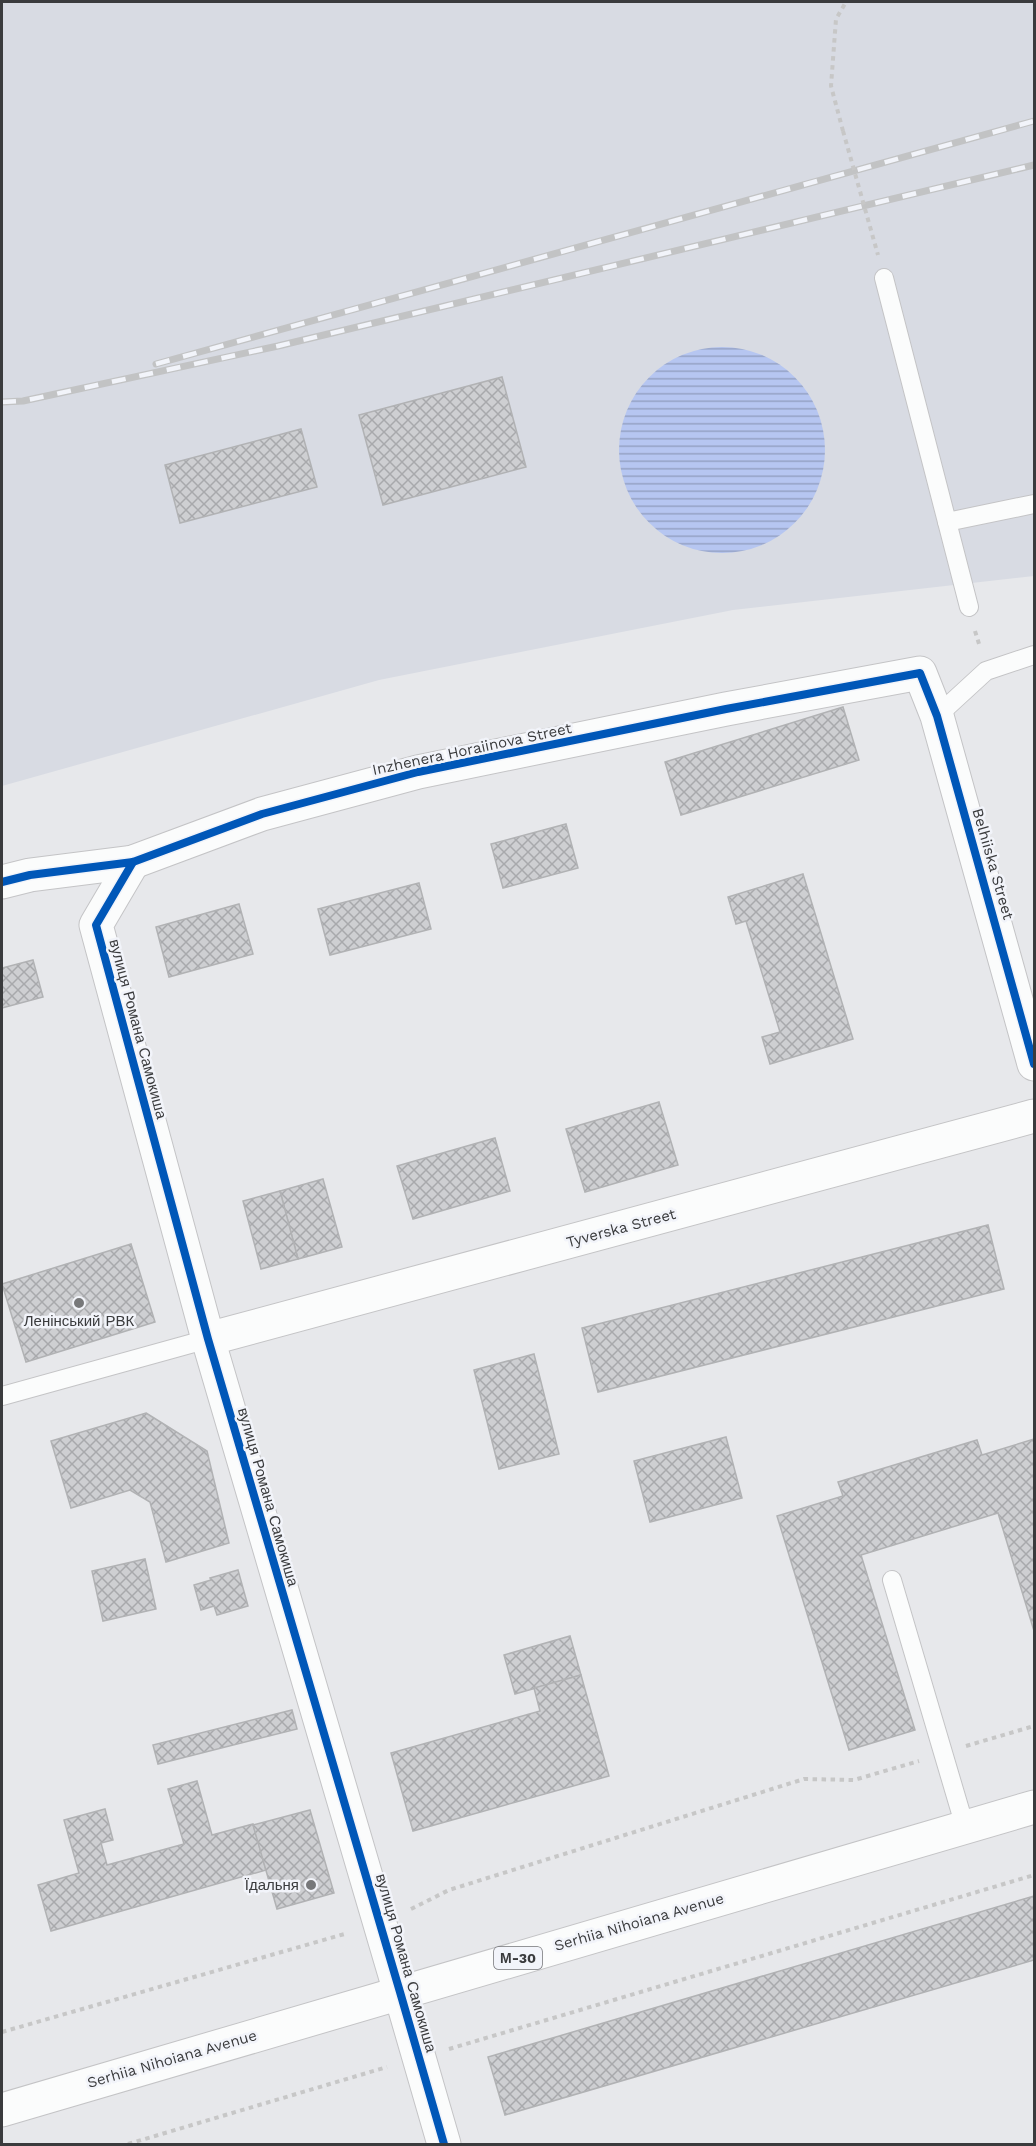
<svg xmlns="http://www.w3.org/2000/svg" width="1036" height="2146" font-family="'Work Sans',sans-serif">
<style>
.built{fill:#d8dbe3}
.water{fill:url(#water-rules)}
.building{fill:url(#building-cross-hatch);stroke:#b1b2b4;stroke-width:1.5}
.lines{fill:none;stroke-linecap:round;stroke-linejoin:round}
.service-casing{stroke:#c4c4c6;stroke-width:20}
.minor-casing{stroke:#c4c4c6;stroke-width:35}
.trunk-casing{stroke:#c4c4c6;stroke-width:35}
.path{stroke:#c7c7c7;stroke-width:4;stroke-dasharray:4.5 4.5;stroke-linecap:butt}
.service{stroke:#fbfcfc;stroke-width:18}
.minor{stroke:#fbfcfc;stroke-width:33}
.trunk{stroke:#fbfcfc;stroke-width:33}
.rail-casing{stroke:#c2c3c4;stroke-width:7}
.rail{stroke:#f2f4fa;stroke-width:4.5;stroke-dasharray:14;stroke-linecap:butt}
.path-bridge{stroke:#c7c7c7;stroke-width:4;stroke-dasharray:4.5 4.5;stroke-linecap:butt}
.cycleway-casing{stroke:#f2f4fa;stroke-width:11}
.cycleway{stroke:#0057b8;stroke-width:8}
.poi-dot{fill:#77787a;stroke:#f2f4fa;stroke-width:2}
.labels{text-anchor:middle;stroke-width:5;stroke-linejoin:round;paint-order:stroke}
.shield{fill:#f2f4fa;stroke:#717276;stroke-width:1.5}
.shield-label{font-size:14px;font-weight:bold;fill:#3a3b3d}
.street-label{font-size:15px;fill:#3a3b3d;stroke:#f2f4fa}
.poi-label{font-size:15px;fill:#3a3b3d;stroke:#f2f4fa}
</style>
<defs>
<pattern id="water-rules" width="6" height="5" patternUnits="userSpaceOnUse" patternTransform="scale(1.5)"><rect width="6" height="5" fill="#b6c6f1"/><path d="M0 2.5h6" fill="none" stroke="#95a2c4"/></pattern>
<pattern id="building-cross-hatch" width="8" height="8" patternUnits="userSpaceOnUse" patternTransform="scale(1.5)"><rect width="8" height="8" fill="#cecfd2"/><path d="M0 0l8 8M0 8l8-8" fill="none" stroke="#a8a9ac"/></pattern>
</defs>
<rect width="100%" height="100%" fill="#e7e8eb"/>
<polygon class="built" points="2,2 1034,2 1034,576 733,610 379,680 2,786"/>
<circle class="water" cx="722" cy="450" r="103"/>
<g class="building">
<polygon points="502,377 526,467 383,505 359,415"/>
<polygon points="301,429 317,487 180,523 165,465"/>
<polygon points="843,707 859,760 681,815 665,762"/>
<polygon points="566,824 578,868 503,888 491,844"/>
<polygon points="803,874 853,1039 770,1064 762,1037 780,1032 746,921 736,924 728,897"/>
<polygon points="419,883 431,929 330,955 318,909"/>
<polygon points="239,904 253,954 169,977 156,927"/>
<polygon points="33,960 43,997 2,1008 2,968"/>
<polygon points="659,1102 678,1165 585,1192 566,1129"/>
<polygon points="495,1138 510,1191 413,1219 397,1166"/>
<polygon points="323,1179 342,1247 298,1259 280,1191"/>
<polygon points="280,1191 298,1259 261,1269 243,1201"/>
<polygon points="988,1225 1004,1289 598,1392 582,1328"/>
<polygon points="131,1244 155,1322 26,1362 2,1284"/>
<polygon points="534,1354 559,1454 499,1469 474,1370"/>
<polygon points="146,1413 207,1451 229,1543 166,1562 150,1502 130,1490 71,1508 51,1441"/>
<polygon points="726,1437 742,1498 650,1522 634,1461"/>
<polygon points="1034,1439 1034,1631 998,1513 861,1555 915,1730 849,1750 777,1516 843,1496 838,1482 977,1440 982,1455"/>
<polygon points="145,1559 156,1609 103,1621 92,1571"/>
<polygon points="238,1570 248,1606 217,1615 214,1606 201,1610 194,1585 211,1580 210,1578"/>
<polygon points="570,1636 581,1675 515,1694 504,1655"/>
<polygon points="581,1675 609,1776 413,1831 391,1753 540,1711 534,1688"/>
<polygon points="292,1710 297,1729 158,1764 153,1745"/>
<polygon points="197,1781 212,1835 253,1824 266,1870 51,1931 38,1885 79,1873 64,1820 105,1809 113,1840 101,1843 107,1865 184,1844 168,1789"/>
<polygon points="310,1810 334,1893 277,1909 253,1825"/>
<polygon points="1034,1896 1034,1960 505,2115 488,2057"/>
</g>
<g class="lines">
<defs>
<g id="service">
<polyline points="884,278 969,607"/>
<polyline points="947,522 1034,504"/>
<polyline points="937,716 986,671 1034,655"/>
<polyline points="2,1396 208,1339"/>
<polyline points="892,1580 965,1827"/>
</g>
<g id="minor">
<polyline points="133,862 96,925 208,1339 400,1992 444,2144"/>
<polyline points="2,882 30,875 133,862 262,814 418,772 726,709 920,673 937,716 1034,1064"/>
<polyline points="208,1339 1034,1116"/>
</g>
<polyline id="trunk" points="2,2110 1034,1807"/>
</defs>
<use href="#service" class="service-casing"/>
<use href="#minor" class="minor-casing"/>
<use href="#trunk" class="trunk-casing"/>
<g class="path">
<polyline points="843,131 831,86 836,19 846,2"/>
<polyline points="975,631 980,647"/>
<polyline points="966,1746 1034,1726"/>
<polyline points="411,1909 449,1890 804,1779 854,1780 919,1761"/>
<polyline points="2,2032 348,1933"/>
<polyline points="449,2049 1034,1875"/>
<polyline points="128,2144 387,2067"/>
</g>
<use href="#service" class="service"/>
<use href="#minor" class="minor"/>
<use href="#trunk" class="trunk"/>
<defs>
<g id="rail">
<polyline points="156,364 1034,121"/>
<polyline points="2,402 23,401 278,346 1034,165"/>
</g>
</defs>
<use href="#rail" class="rail-casing"/>
<use href="#rail" class="rail"/>
<polyline class="path-bridge" points="843,131 878,255"/>
<defs>
<g id="cycleway">
<polyline points="133,862 96,925 208,1339 400,1992 444,2144"/>
<polyline points="2,882 30,875 133,862 262,814 418,772 726,709 920,673 937,716 1034,1064"/>
</g>
</defs>
<use href="#cycleway" class="cycleway-casing"/>
<use href="#cycleway" class="cycleway"/>
</g>
<g class="poi-dot">
<circle cx="79" cy="1303" r="6"/>
<circle cx="311" cy="1885" r="6"/>
</g>
<g class="labels">
<rect class="shield" x="494" y="1947" width="48" height="22" rx="4.5"/>
<g class="shield-label">
<text x="518" y="1963">М-30</text>
</g>
<g class="street-label">
<text transform="translate(472 749) rotate(-12)" y="5">Inzhenera Horaiinova Street</text>
<text transform="translate(993 864) rotate(74)" y="5">Belhiiska Street</text>
<text transform="translate(138 1029) rotate(75)" y="5">вулиця Романа Самокиша</text>
<text transform="translate(621 1228) rotate(-15)" y="5">Tyverska Street</text>
<text transform="translate(268 1497) rotate(74)" y="5">вулиця Романа Самокиша</text>
<text transform="translate(639 1922) rotate(-16)" y="5">Serhiia Nihoiana Avenue</text>
<text transform="translate(406 1963) rotate(74)" y="5">вулиця Романа Самокиша</text>
<text transform="translate(172 2059) rotate(-16)" y="5">Serhiia Nihoiana Avenue</text>
</g>
<g class="poi-label">
<text x="79" y="1326">Ленінський РВК</text>
<text x="299" y="1890" text-anchor="end">Їдальня</text>
</g>
</g>
<rect width="1036" height="2146" fill="none" stroke="#3a3b3d" stroke-width="6"/>
</svg>
